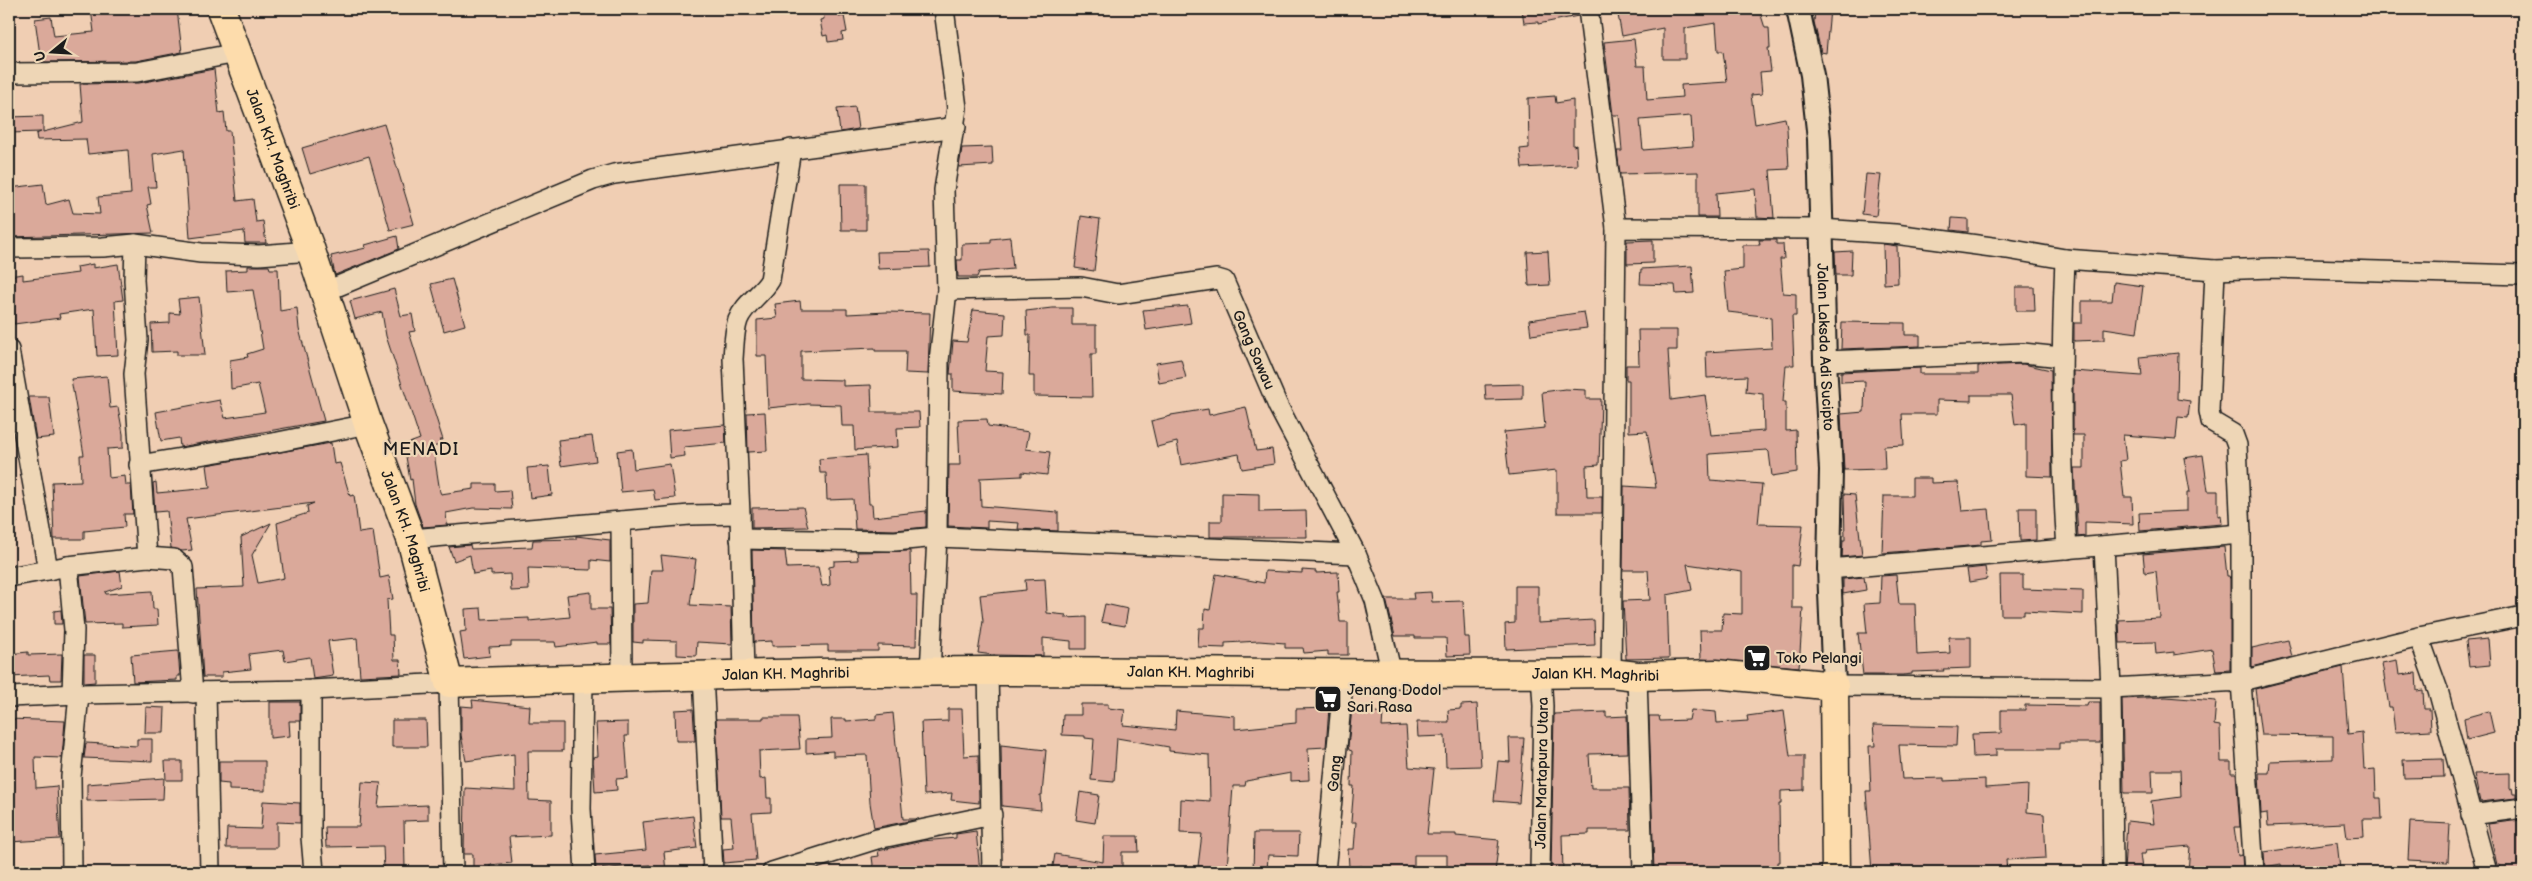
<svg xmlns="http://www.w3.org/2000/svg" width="2532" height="881" font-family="'Balsamiq Sans',sans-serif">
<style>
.building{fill:#daa99a;stroke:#1c1c1c;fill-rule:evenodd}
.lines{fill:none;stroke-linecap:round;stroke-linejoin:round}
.minor-casing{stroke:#1c1c1c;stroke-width:22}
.tertiary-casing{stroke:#1c1c1c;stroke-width:26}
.trunk-casing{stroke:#1c1c1c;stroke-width:31}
.minor{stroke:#eed6b6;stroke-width:19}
.tertiary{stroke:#eed6b6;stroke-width:22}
.trunk{stroke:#fddcac;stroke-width:28}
.labels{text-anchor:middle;stroke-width:4.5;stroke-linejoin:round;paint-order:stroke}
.street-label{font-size:15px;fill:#1c1c1c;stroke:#eed6b6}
.poi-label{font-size:15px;fill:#1c1c1c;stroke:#eed6b6;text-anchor:start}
.quarter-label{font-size:18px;letter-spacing:1px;fill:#1c1c1c;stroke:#eed6b6}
</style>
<rect width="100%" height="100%" fill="#f0ceb3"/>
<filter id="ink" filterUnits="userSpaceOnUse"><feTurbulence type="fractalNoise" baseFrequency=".02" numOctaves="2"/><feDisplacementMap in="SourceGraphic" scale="10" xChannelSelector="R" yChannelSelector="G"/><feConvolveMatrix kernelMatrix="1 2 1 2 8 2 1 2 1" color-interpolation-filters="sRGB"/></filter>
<g filter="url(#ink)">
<g class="building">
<polygon points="91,9 177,9 182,52 136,61 41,62 35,19 51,17 54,36 94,32"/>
<polygon points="823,9 838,9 839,17 844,16 847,32 842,33 843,40 828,42 827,35 823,36 820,20 824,19"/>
<polygon points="1522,9 1577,9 1578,16 1538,24 1538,22 1524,23"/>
<path d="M1649,9H1759L1765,28H1769L1770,48H1768L1771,71L1760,72L1762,94L1751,95L1755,124L1785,118L1787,128L1789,169L1770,170L1774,218L1757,217L1755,189L1716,193L1717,217H1698V172L1620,174L1617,151H1622L1619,115H1613L1604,42L1634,39L1637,66H1645L1647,100L1682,97L1681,85L1727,82L1723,51H1718L1716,23L1685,28V59H1663V28L1622,36L1618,15ZM1691,116L1693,146L1643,150L1640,120Z"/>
<polygon points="1815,9 1830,9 1826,53 1821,52 1814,22"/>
<polygon points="214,69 219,113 224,112 226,131 230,131 237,201 253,199 256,222 263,221 266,243 245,243 244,231 190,238 184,149 153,154 156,187 148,187 151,204 147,205 153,233 9,237 9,188 43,184 46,205 69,199 73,213 100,214 98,197 131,194 128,150 88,154 86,139 37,140 36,134 41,132 9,133 9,117 43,116 43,132 83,122 80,84 139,83"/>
<polygon points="1555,96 1556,103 1573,100 1573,146 1576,145 1577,165 1522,168 1520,149 1529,148 1528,98"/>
<polygon points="855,107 858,129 840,132 837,109"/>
<polygon points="384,124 414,224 390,230 369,156 310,174 302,148"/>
<polygon points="992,147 993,165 959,167 962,148"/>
<polygon points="1866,174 1881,175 1876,216 1862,214"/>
<polygon points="840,184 866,184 866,230 841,230"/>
<polygon points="1081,216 1100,219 1094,271 1075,268"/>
<polygon points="1952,218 1968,219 1968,232 1951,230"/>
<polygon points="397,236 399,249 335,275 331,256 366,248 365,245"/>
<polygon points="1010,237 1013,269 979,272 977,277 958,277 957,260 962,260 962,244 991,243 991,239"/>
<polygon points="1653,240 1653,263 1627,264 1627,241"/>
<polygon points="1759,240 1776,240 1776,244 1783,244 1784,259 1780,259 1783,293 1796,294 1796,316 1792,316 1794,365 1786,365 1783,402 1786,402 1786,431 1796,430 1797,472 1772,476 1769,452 1767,450 1709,454 1710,480 1762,484 1758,524 1803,525 1798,566 1792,565 1792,608 1803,608 1799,667 1701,659 1700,630 1722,630 1723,613 1742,614 1742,572 1687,564 1692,590 1667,595 1669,658 1626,659 1623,601 1650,600 1648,570 1623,570 1624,486 1656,488 1647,431 1629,432 1629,380 1626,380 1626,365 1639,365 1638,330 1677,330 1677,350 1668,350 1671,400 1705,395 1711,435 1764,431 1763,394 1746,392 1747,376 1707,378 1706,352 1772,348 1771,317 1728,312 1724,271 1743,269 1743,245 1760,245"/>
<polygon points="1883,244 1897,246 1898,283 1884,284"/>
<polygon points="929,251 930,267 878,269 877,252"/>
<polygon points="1548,251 1550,285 1529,286 1527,252"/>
<polygon points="1852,251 1851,275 1836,275 1835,252"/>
<polygon points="93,264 93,268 118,264 123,300 115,301 118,355 97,356 94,309 59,314 60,318 14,324 9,276 23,274 23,280 78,273 77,267"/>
<polygon points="248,266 269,266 270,269 278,269 280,311 297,308 299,329 324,421 180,447 179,438 161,441 156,412 220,400 225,418 265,412 258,384 231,389 230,360 248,357 247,354 263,349 253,290 227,292 226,271 248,270"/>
<polygon points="1692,266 1694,293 1676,294 1675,285 1640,284 1641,269"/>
<polygon points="452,279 465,325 444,331 431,284"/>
<polygon points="2114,282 2143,286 2137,333 2104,328 2104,340 2074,341 2074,323 2082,323 2082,301 2112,301"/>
<polygon points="2016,287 2034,287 2035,311 2016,311"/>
<polygon points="394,289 401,316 412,314 415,331 409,332 443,440 440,440 442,444 433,447 440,492 441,494 474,489 474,484 495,484 495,491 510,490 512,509 473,508 446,513 447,525 423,527 415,504 412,479 410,480 404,445 420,439 386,336 382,312 355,319 350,301"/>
<polygon points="199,297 205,355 177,355 177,351 152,352 151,324 170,323 170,313 180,314 178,299"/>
<polygon points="800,301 801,309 847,309 847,314 887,312 930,313 928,374 905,373 906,351 875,351 875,348 801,351 801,379 843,380 843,386 871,385 872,412 919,412 920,427 897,428 898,447 855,450 854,426 842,426 841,405 808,404 768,408 766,356 757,356 757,320 777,318 775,304"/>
<polygon points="1188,306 1191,323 1146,330 1143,310"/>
<polygon points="1052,308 1072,308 1072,325 1096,325 1096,354 1091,354 1092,397 1034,396 1034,376 1029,376 1030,335 1027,335 1026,311"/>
<polygon points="973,310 1005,313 1004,335 988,336 985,371 1003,372 1002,394 953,391 953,374 950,374 953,341 967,342"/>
<polygon points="1584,312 1587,328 1531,335 1529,320"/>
<polygon points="1842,322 1905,323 1905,335 1920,335 1920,346 1841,349"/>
<polygon points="2178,353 2177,399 2190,401 2188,418 2178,417 2176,439 2123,435 2126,460 2120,461 2124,497 2132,497 2133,524 2085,522 2085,536 2078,537 2074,468 2084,468 2084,435 2073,435 2073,371 2142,376 2140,357"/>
<polygon points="1181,359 1186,378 1159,383 1156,363"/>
<polygon points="2023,364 2051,370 2052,477 2026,476 2026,423 2015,425 2011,395 1971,395 1971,401 1937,400 1937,414 1902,414 1904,445 1884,446 1885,469 1844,470 1841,414 1864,412 1865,381 1841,382 1841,372 1920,368 1920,374 1978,374 1978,366"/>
<polygon points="107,376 110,408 118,407 123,434 123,448 107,449 109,478 125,476 126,485 131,485 133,514 124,514 125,527 84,531 84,539 54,539 52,482 81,481 80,455 84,455 71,379"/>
<polygon points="1523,384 1523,399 1486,400 1485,385"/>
<polygon points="1565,389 1586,390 1586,399 1601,399 1599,465 1586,466 1587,497 1602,497 1602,513 1557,513 1557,470 1509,475 1504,432 1545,428 1542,392"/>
<polygon points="29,397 49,397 54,437 36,439"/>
<polygon points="1246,407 1256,451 1272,449 1274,464 1242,469 1239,454 1181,465 1177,442 1157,447 1151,421 1171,416 1171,415 1208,409 1209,415"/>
<polygon points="765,412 767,451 748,452 747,413"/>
<polygon points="987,419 988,426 1029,432 1026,449 1050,452 1047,475 1022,472 1022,476 980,478 981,506 1058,512 1058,531 1018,529 1019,523 987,521 987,528 948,526 949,465 960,465 958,420"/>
<polygon points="725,425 726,443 684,447 685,456 670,458 668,430"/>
<polygon points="592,436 596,461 561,466 558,440"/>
<polygon points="331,443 334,464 340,463 350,496 354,495 359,533 373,531 380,578 389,576 393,599 387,600 389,635 393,635 394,660 400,660 401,674 360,676 357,638 328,641 333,676 313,679 310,657 285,661 283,650 249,654 251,669 222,672 222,677 203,677 197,589 244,587 241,537 271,523 252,555 258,583 284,578 277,523 308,513 307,506 314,503 186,519 192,550 182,551 171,548 167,511 155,512 153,483 156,482 157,493 210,488 207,465"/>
<polygon points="632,449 634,469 670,464 675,498 655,500 653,489 621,492 617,451"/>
<polygon points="866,455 869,504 872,504 873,517 926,511 926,527 895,530 855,529 853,499 827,500 826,473 820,473 819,459"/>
<polygon points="2203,455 2208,491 2218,491 2218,516 2221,515 2222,524 2140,531 2139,513 2187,511 2187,492 2190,492 2184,458"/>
<polygon points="549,466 552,495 530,498 527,468"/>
<polygon points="1912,478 1931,478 1931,483 1958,482 1962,511 1989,509 1992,540 1981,541 1981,545 1882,553 1884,496 1912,496"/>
<polygon points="1222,493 1259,494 1259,512 1306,511 1307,537 1210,537 1210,521 1222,521"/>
<polygon points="1844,494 1855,495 1862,555 1842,557 1843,540 1845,540"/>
<polygon points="803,507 808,527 752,528 752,508"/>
<polygon points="2019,508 2036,508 2036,540 2020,541"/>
<polygon points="576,536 610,540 610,562 591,560 591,570 528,568 529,590 511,591 510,574 491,575 491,571 473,574 470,555 454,561 449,547 470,545 471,549 532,547 533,540 576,539"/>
<polygon points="2224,547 2227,576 2229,576 2230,579 2230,670 2216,671 2212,649 2174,655 2174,652 2156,654 2155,642 2120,643 2119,620 2160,618 2156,571 2145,573 2143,554"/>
<polygon points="752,550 785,551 787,568 818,567 822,586 830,585 829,567 834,566 834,561 858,560 857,552 910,551 911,595 917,595 916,646 878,645 878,651 828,651 828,645 772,646 772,641 754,642"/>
<polygon points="661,555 696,559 690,605 731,607 732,644 697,642 696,656 677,655 677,641 643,640 643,643 633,642 633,604 648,603 651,570 663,570"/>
<polygon points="1985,567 1987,579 1969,582 1967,569"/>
<polygon points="1302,570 1316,571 1316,573 1338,572 1339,592 1337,592 1340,622 1348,622 1348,655 1328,655 1328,651 1304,653 1303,648 1285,648 1285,643 1259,641 1225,643 1225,648 1198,647 1199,628 1204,628 1205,609 1210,610 1216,574 1264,583 1265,571 1302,573"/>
<polygon points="120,571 122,586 105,592 106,594 152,591 153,609 157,609 158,625 122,627 122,623 85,624 80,576"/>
<polygon points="1896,575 1899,604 1915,604 1917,655 1950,653 1949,637 1971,637 1971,668 1943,669 1944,671 1912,672 1912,674 1903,675 1863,675 1858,633 1867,633 1864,604 1880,603 1881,576"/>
<polygon points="2000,575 2023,575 2023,589 2083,591 2083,614 2024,611 2024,615 2001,615"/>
<polygon points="1864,577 1866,590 1843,594 1843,579"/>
<polygon points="1045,579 1047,613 1066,615 1065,618 1086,617 1086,649 1071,649 1071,641 1043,638 1043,656 994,655 978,653 983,621 980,595 1026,590 1025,580"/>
<polygon points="1515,586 1538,586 1538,623 1594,620 1595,645 1506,649 1505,624 1515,623"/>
<polygon points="591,592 591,609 610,609 611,644 597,644 597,642 556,647 555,642 511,642 511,646 489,647 490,656 464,659 460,632 466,631 465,609 481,608 482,620 529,618 529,621 570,617 567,595"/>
<polygon points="1431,592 1432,602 1463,601 1465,637 1469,637 1470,655 1447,656 1446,638 1415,638 1415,636 1395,636 1386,599 1414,599 1413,593"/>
<polygon points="1105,604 1128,609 1125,626 1101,622"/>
<polygon points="61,610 62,624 54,624 54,611"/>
<polygon points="2488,639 2490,665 2469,667 2466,641"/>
<polygon points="2288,640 2292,657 2252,667 2252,648"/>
<polygon points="178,651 180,676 177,676 177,680 133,682 131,655"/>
<polygon points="28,652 28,655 62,654 61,680 50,680 49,675 9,677 9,654"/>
<polygon points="84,655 95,655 95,682 84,683"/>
<polygon points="2397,660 2399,675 2416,673 2417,691 2423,690 2424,709 2430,709 2431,730 2395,732 2392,707 2389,707 2382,663"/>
<polygon points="2343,667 2348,734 2362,732 2364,770 2375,769 2376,798 2381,798 2382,819 2363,819 2364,837 2347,838 2345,823 2268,826 2267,813 2261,814 2259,773 2269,773 2270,761 2333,759 2333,736 2261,735 2255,689"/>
<polygon points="2166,697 2216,701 2214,725 2220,726 2221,762 2231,762 2231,773 2236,773 2240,827 2234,827 2238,856 2242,855 2243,872 2188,872 2190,846 2146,850 2145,854 2140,854 2142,869 2124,871 2127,821 2154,824 2151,801 2181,797 2180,770 2152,770 2153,793 2124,793 2122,699"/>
<polygon points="472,700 530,706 529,723 563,723 563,751 528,751 529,800 551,801 551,835 509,837 512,863 490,865 490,872 473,872 473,854 464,854 465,788 515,791 514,754 466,761 461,735 461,706 473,707"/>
<polygon points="270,702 300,702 300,721 289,721 290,736 270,738"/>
<polygon points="2088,702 2100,702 2100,743 2059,743 2059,749 1996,749 1996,756 1973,757 1972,734 2001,733 2001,710 2025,710 2025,705 2087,706"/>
<polygon points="1081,704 1108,704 1108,708 1125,710 1123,725 1175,730 1176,711 1235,716 1235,729 1296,723 1296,709 1329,708 1326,747 1308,748 1309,780 1291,781 1291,773 1246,781 1245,786 1233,786 1227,869 1198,866 1202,834 1180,833 1181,799 1210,801 1209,755 1169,751 1169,747 1117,738 1114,782 1091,780 1094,739 1085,738 1085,736 1062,735 1063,715 1081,715"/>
<polygon points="1477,704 1481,766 1446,767 1445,736 1418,737 1417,722 1449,722 1448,710 1461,709 1461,705"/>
<polygon points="146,707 165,708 164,733 145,733"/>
<polygon points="693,709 695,741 676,741 675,710"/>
<polygon points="948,709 962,709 964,756 978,755 979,803 951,800 952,793 924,795 921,722 948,721"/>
<polygon points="1352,709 1383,713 1382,727 1406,726 1409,767 1434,769 1427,834 1456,834 1456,836 1499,840 1495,872 1447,872 1447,855 1414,855 1414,872 1362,872 1362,866 1349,867 1348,849 1354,849 1356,822 1351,822 1354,786 1351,786 1352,751 1349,750 1348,746"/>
<polygon points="1691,710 1716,712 1717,723 1748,721 1747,716 1784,711 1790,756 1804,756 1804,790 1781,791 1781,804 1779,804 1780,862 1777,862 1777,872 1654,872 1649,716 1659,716 1660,721 1689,720"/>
<polygon points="2489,711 2494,733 2467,740 2464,718"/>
<polygon points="1606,712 1606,717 1627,716 1628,753 1589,754 1591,788 1629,788 1630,830 1589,830 1589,834 1562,835 1563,872 1551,872 1554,714"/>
<polygon points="893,713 903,819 919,819 874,828 870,803 867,755 833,756 833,751 806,753 806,739 832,738 831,719 846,719 846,721 876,719 876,715"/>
<polygon points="763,717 797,717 800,749 759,751 760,779 766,778 767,798 771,798 771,812 752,813 756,860 724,863 723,849 734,848 731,817 721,817 716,719 763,719"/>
<polygon points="9,719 65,721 62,758 35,757 36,788 57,786 60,839 9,842 10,811 12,811 12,781 9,781"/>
<polygon points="392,720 426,720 427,747 392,747"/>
<polygon points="628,722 628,736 625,736 628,778 616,779 617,790 595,792 593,757 598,756 596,723"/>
<polygon points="1873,725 1957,727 1956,746 1899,745 1902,779 1944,778 1944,781 1985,779 1985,788 2028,785 2027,812 2044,814 2046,858 2006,860 2007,872 1872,872 1866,791 1871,791 1869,746 1875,746"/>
<polygon points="1509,738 1524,738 1519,803 1494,801 1498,761 1510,762"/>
<polygon points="137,739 152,739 152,761 84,758 86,743 137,746"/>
<polygon points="1001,745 1046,750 1042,795 1040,795 1041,810 1002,806"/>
<polygon points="2443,759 2444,777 2404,778 2403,760"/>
<polygon points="165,761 182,761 182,780 166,780"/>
<polygon points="219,761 265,761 265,791 229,790 229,784 219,783"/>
<polygon points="2510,773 2510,789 2512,788 2513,794 2516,794 2516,798 2480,802 2474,774"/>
<polygon points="164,778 163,799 87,801 87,784"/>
<polygon points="362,782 381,783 378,807 428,805 428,820 404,821 405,869 384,870 383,846 326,847 325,827 359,827"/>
<polygon points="1080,792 1099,795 1095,823 1076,820"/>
<polygon points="263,801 300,803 300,823 277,822 277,848 226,848 227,828 261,829"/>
<polygon points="693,816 697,848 664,852 666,872 651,872 650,865 596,869 595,855 646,850 643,822"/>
<polygon points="2521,820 2523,860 2518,861 2520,872 2501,872 2500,865 2497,865 2488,824"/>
<polygon points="2410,822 2450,824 2448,862 2408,860"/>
<polygon points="976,831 980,872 874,872 872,857 879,856 878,851 922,841 956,838 956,834"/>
<polygon points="1254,833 1299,833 1298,856 1268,855 1267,872 1253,872"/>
<polygon points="1104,836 1138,836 1139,852 1122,852 1122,872 1052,872 1055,854 1103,862"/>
<polygon points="2337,842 2340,869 2282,872 2281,864 2265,867 2264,852"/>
</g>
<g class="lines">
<defs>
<g id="minor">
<polyline points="1588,9 1616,228"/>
<polyline points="9,73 137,72 237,53"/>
<polyline points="9,248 103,247 135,244 201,253 259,255 311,251"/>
<path d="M2065,259C2061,356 2060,452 2067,549"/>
<polyline points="2215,270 2272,268 2523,275"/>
<path id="s1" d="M947,290L1081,287L1118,294L1217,279L1224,281L1278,406L1356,554L1375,600L1392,675"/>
<polyline points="324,292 593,180 614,174 956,127"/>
<polyline points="9,350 48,570 68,566 74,630 72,694"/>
<polyline points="1825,361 2023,353 2061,357"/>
<polyline points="139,465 278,442 368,424"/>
<path d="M740,514L733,359C734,346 734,331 738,320C744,304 762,294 770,280L791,149"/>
<polyline points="621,521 622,678"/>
<polyline points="411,539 690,515 740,514 744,675"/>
<polyline points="740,539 895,541 937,537 1356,554"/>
<polyline points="2104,546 2111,688 2113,872"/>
<polyline points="147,557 174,559 183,567 193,693"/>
<polyline points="68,566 147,557 134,374 138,340 134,280 135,244"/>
<polyline points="1829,569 2241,534"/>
<polyline points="9,577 48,570"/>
<polyline points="2419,637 2523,616"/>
<polyline points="988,671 992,872"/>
<polyline points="930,672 937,537 939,361 947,290 944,190 957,108 944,9"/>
<polyline points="1611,673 1616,228 1821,229 1895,234 2007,249 2065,259 2215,270 2209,411 2211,421 2233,434 2237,445 2241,534 2241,681 2419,637 2438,690 2487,872"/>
<polyline points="703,675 713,872"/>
<polyline points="1637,676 1643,872"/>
<polyline points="583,679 581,809 585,872"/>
<polyline points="1834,686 2111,688 2241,681 2254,872"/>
<polyline points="311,690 311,837 314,872"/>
<polyline points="206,692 210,872"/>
<polyline points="9,697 79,694 311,690 449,683 453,872"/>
<polyline points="2471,815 2523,808"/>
<polyline points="72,872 71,777 79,694"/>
<polyline points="772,872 877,839 992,815"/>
<path id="s2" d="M1325,872L1344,674"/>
<path id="s3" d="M1540,872L1543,706L1541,674"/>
</g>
<g id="tertiary">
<path id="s4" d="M1798,9L1812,75L1819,139L1825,361L1831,470L1829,569L1834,686"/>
</g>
<g id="trunk">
<path id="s5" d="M221,9L311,251L368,424L411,539L449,683C628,677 807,672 986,671C1194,671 1402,676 1611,673L1637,676L1716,674L1834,686L1836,872"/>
</g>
</defs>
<use href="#minor" class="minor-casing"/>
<use href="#tertiary" class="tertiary-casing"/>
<use href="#trunk" class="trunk-casing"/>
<use href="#minor" class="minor"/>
<use href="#tertiary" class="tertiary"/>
<use href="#trunk" class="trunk"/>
</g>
</g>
<defs>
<symbol id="supermarket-square" viewBox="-11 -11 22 22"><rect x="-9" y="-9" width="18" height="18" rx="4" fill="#1c1c1c" stroke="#eed6b6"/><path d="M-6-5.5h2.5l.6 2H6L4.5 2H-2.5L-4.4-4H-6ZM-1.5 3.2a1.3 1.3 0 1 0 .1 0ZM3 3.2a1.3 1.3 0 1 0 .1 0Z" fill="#fff"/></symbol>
</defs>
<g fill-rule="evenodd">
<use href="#supermarket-square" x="1741" y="642" width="32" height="32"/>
<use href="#supermarket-square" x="1312" y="683" width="32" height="32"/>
</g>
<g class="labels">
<g class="street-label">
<text dy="5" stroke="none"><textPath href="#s5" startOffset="149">Jalan KH. Maghribi</textPath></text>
<text dy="5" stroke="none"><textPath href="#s4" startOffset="340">Jalan Laksda Adi Sucipto</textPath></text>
<text dy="5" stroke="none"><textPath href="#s1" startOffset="354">Gang Sawau</textPath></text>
<text dy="5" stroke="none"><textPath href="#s5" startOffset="554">Jalan KH. Maghribi</textPath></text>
<text dy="5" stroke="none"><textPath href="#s5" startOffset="1454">Jalan KH. Maghribi</textPath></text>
<text dy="5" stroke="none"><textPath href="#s5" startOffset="1049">Jalan KH. Maghribi</textPath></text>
<text dy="5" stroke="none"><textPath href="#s5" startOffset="1859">Jalan KH. Maghribi</textPath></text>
<text dy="5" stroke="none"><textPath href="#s2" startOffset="99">Gang</textPath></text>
<text dy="5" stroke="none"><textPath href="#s3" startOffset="99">Jalan Martapura Utara</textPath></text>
</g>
<g class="poi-label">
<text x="1776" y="663">Toko Pelangi</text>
<text x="1347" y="695">Jenang Dodol<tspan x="1347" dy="17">Sari Rasa</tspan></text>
</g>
<g class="quarter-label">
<text x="421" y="455">MENADI</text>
</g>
</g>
<rect width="2532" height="881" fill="none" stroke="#eed6b6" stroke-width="30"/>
<rect x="15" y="15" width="2502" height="851" fill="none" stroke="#1c1c1c" stroke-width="2" filter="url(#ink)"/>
<g transform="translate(52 52) rotate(252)" stroke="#eed6b6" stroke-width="4" paint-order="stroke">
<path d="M0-4L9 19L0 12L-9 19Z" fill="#1c1c1c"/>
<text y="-8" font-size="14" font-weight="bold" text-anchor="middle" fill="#1c1c1c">U</text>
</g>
</svg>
